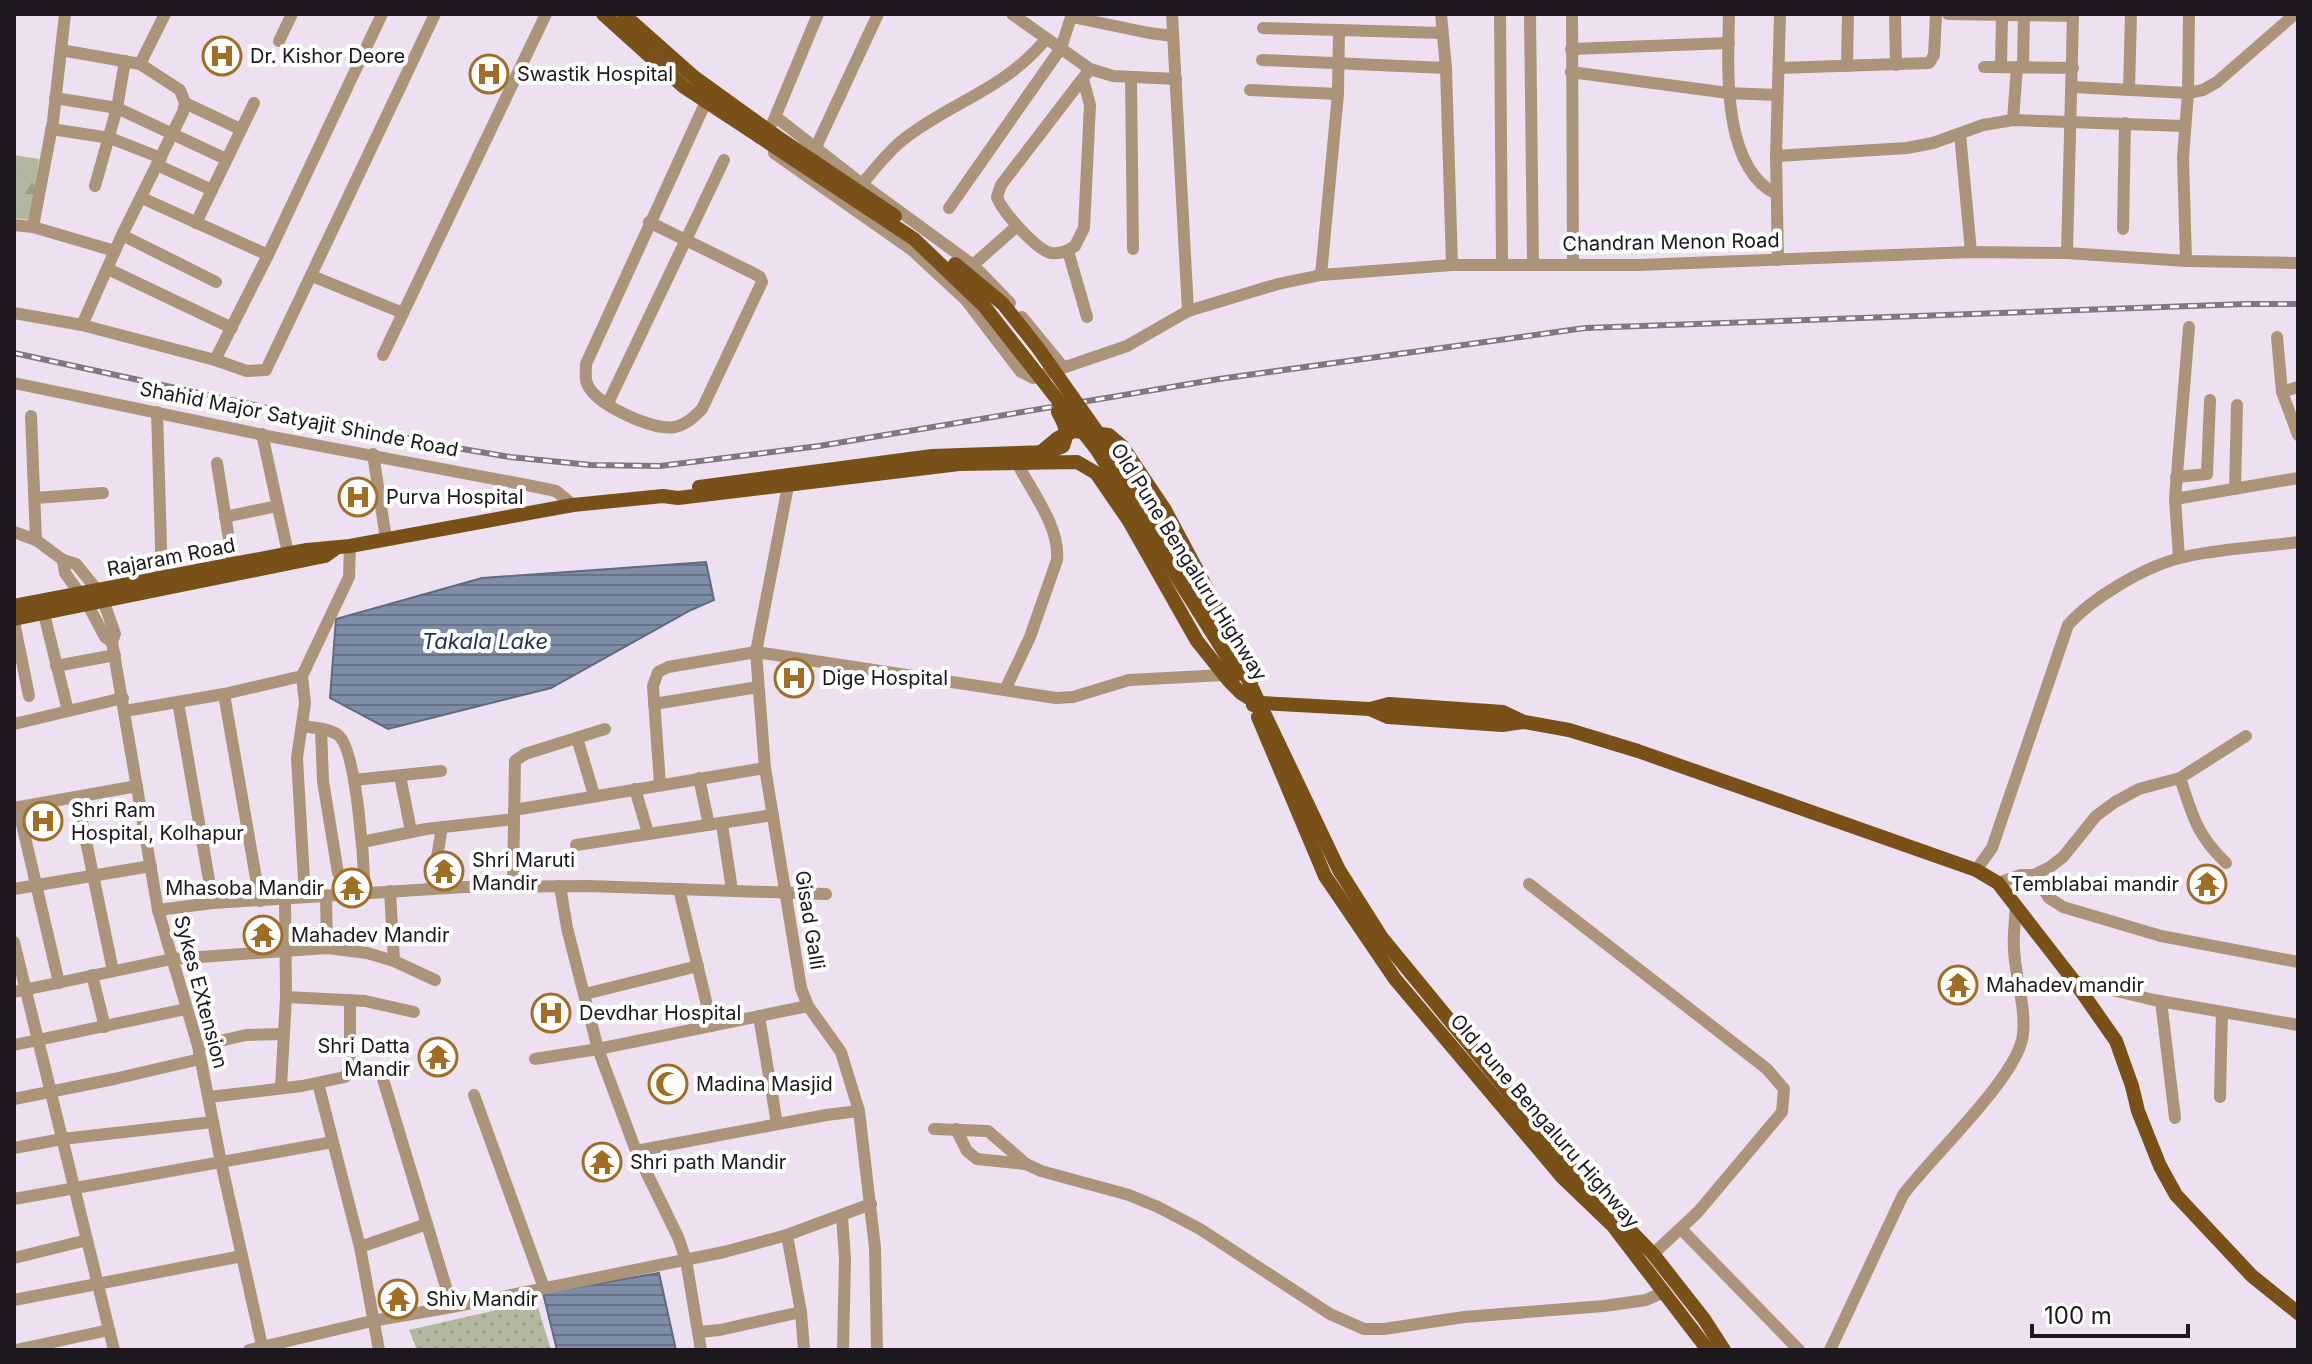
<svg xmlns="http://www.w3.org/2000/svg" width="2312" height="1364" font-family="Inter,sans-serif">
<style>
.forest{fill:url(#forest-firs)}
.park{fill:url(#park-dots)}
.water{fill:url(#water-rules);stroke:#616a7e;stroke-width:2}
.lines{fill:none;stroke-linecap:round;stroke-linejoin:round}
.minor{stroke:#ac947a;stroke-width:12}
.major{stroke:#785018;stroke-width:14}
.rail-casing{stroke:#7f7781;stroke-width:6}
.rail{stroke:#fff;stroke-width:3;stroke-dasharray:9;stroke-linecap:butt}
.major-bridge{stroke:#785018;stroke-width:14}
.labels{text-anchor:middle;stroke-width:8;stroke-linejoin:round;paint-order:stroke}
.poi-label{font-size:20px;fill:#1c181d;stroke:#fff;text-anchor:start}
.street-label{font-size:20px;fill:#1c181d;stroke:#fff}
.water-label{font-size:22px;font-style:italic;fill:#1f335a;stroke:#fff}
</style>
<defs>
<pattern id="forest-firs" width="22" height="20" patternUnits="userSpaceOnUse" patternTransform="scale(2)"><rect width="22" height="20" fill="#b3b7a0"/><path d="M5 1l3.5 6h-7zM16 11l3.5 6h-7z" fill="#999d89"/></pattern>
<pattern id="park-dots" width="8" height="8" patternUnits="userSpaceOnUse" patternTransform="scale(2)"><rect width="8" height="8" fill="#b3b7a0"/><path d="M2 2h.1M6 6h.1" fill="none" stroke="#999d89" stroke-width="1.8" stroke-linecap="round"/></pattern>
<pattern id="water-rules" width="6" height="5" patternUnits="userSpaceOnUse" patternTransform="scale(2)"><rect width="6" height="5" fill="#7e8da8"/><path d="M0 2.5h6" fill="none" stroke="#667288"/></pattern>
</defs>
<rect width="100%" height="100%" fill="#ede1f1"/>
<polygon class="forest" points="14,155 39,159 30,220 14,218"/>
<polygon class="park" points="536,1301 551,1350 417,1350 409,1330"/>
<g class="water">
<polygon points="706,562 714,600 691,610 551,688 388,729 330,698 336,619 482,578"/>
<polygon points="659,1273 676,1350 557,1350 543,1293"/>
</g>
<g class="lines">
<g class="minor">
<polyline points="1012,14 1090,69 1113,76 1176,79"/>
<polyline points="1172,14 1188,311"/>
<polyline points="1441,14 1446,68 1452,265"/>
<polyline points="1500,14 1502,264"/>
<polyline points="1530,14 1533,264"/>
<polyline points="1572,14 1573,264"/>
<path d="M1729,14C1728,67 1721,166 1776,194"/>
<polyline points="1895,14 1896,65"/>
<polyline points="1948,14 2073,16"/>
<polyline points="1072,17 1149,33 1173,36"/>
<polyline points="1263,28 1339,30"/>
<polyline points="279,41 292,14"/>
<polyline points="1571,49 1729,43"/>
<polyline points="61,50 140,64 180,90 185,103 183,112 122,235 82,325"/>
<polyline points="1262,60 1446,68"/>
<polyline points="140,64 165,14"/>
<polyline points="1847,66 1848,14"/>
<polyline points="1984,67 2073,68"/>
<polyline points="2001,67 2002,15"/>
<polyline points="2023,67 2024,14"/>
<polyline points="1779,68 1929,63 1934,55 1936,14"/>
<polyline points="1571,72 1728,93 1776,95"/>
<polyline points="1131,78 1133,249"/>
<path d="M1083,79L1090,105L1084,228L1075,246C1068,251 1059,254 1051,253C1036,250 1002,211 997,197L1001,185L1090,69"/>
<polyline points="2073,87 2188,93 2203,90 2217,82 2295,14"/>
<polyline points="1250,90 1338,94"/>
<polyline points="2129,90 2131,14"/>
<polyline points="55,98 117,108 226,159"/>
<polyline points="185,103 240,129"/>
<polyline points="776,117 862,184 973,265 1010,303"/>
<polyline points="2013,120 2017,67"/>
<polyline points="773,122 818,14"/>
<polyline points="51,129 110,138 161,158"/>
<polyline points="1960,134 1971,252"/>
<polyline points="816,147 878,14"/>
<polyline points="774,153 912,250 966,300 1021,372 1033,378 1127,346 1188,311 1278,284 1321,275 1452,265 1639,265 1971,252 2067,253 2186,261 2298,263"/>
<polyline points="1776,156 1907,148 1933,143 1983,125 2013,120 2184,126"/>
<polyline points="157,165 212,190"/>
<path d="M862,184C875,169 888,151 904,139C953,101 1004,90 1046,39"/>
<polyline points="95,186 117,108 125,61"/>
<polyline points="142,198 268,255"/>
<polyline points="949,208 1061,48 1072,14"/>
<path d="M649,222L753,273L760,277L762,282L702,409C694,417 687,424 675,427C654,431 602,407 590,389C584,381 586,373 586,364L709,95"/>
<polyline points="196,223 254,103"/>
<polyline points="14,225 33,227 115,251"/>
<polyline points="33,227 53,121 65,14"/>
<polyline points="2123,229 2125,123"/>
<polyline points="122,235 216,282"/>
<polyline points="1068,251 1087,317"/>
<polyline points="2067,253 2073,14"/>
<polyline points="1778,260 1776,156 1780,14"/>
<polyline points="2186,261 2183,158 2188,93 2189,14"/>
<polyline points="973,265 1017,226"/>
<polyline points="108,269 232,328"/>
<polyline points="1321,275 1338,94 1339,30 1442,33"/>
<polyline points="312,276 403,313"/>
<polyline points="14,313 82,325 215,360 247,371 266,370 435,14"/>
<polyline points="1022,317 1063,367"/>
<polyline points="2277,337 2282,392 2298,435"/>
<polyline points="383,355 546,14"/>
<polyline points="215,360 268,255 382,14"/>
<polyline points="14,383 273,437 527,485 556,491 573,505"/>
<polyline points="2282,392 2298,387"/>
<polyline points="608,403 724,160"/>
<polyline points="157,412 162,580"/>
<polyline points="31,416 36,540"/>
<polyline points="262,434 288,553"/>
<polyline points="373,454 386,539"/>
<polyline points="217,463 233,565"/>
<polyline points="2176,477 2207,474 2210,400"/>
<polyline points="788,486 756,652 765,768 801,988 808,1006 841,1052 859,1111 875,1248 877,1350"/>
<polyline points="2235,489 2237,405"/>
<polyline points="35,498 103,493"/>
<polyline points="2175,499 2189,327"/>
<polyline points="225,517 277,506"/>
<polyline points="14,532 36,540 63,560 76,564 98,591 107,611 115,634 112,642 158,910 198,1046 221,1162 263,1350"/>
<polyline points="2179,558 2175,499 2298,478"/>
<polyline points="63,560 65,573 88,605 105,637 112,642"/>
<polyline points="44,614 68,711"/>
<polyline points="14,622 29,696"/>
<polyline points="56,666 115,655"/>
<polyline points="302,676 305,703 297,758 305,897"/>
<path d="M1005,690L1030,637L1057,560C1060,527 1032,492 1017,463"/>
<polyline points="224,694 260,901"/>
<polyline points="178,702 213,903"/>
<polyline points="654,704 758,687"/>
<polyline points="125,711 224,694 302,676 349,577 350,546"/>
<polyline points="14,724 123,698"/>
<path d="M302,726C313,728 329,728 338,735C357,749 364,866 365,892"/>
<polyline points="321,729 323,781 338,873"/>
<polyline points="577,738 594,795"/>
<polyline points="400,776 411,831"/>
<polyline points="699,778 709,825"/>
<path d="M2180,778C2193,816 2196,834 2226,863"/>
<polyline points="354,780 441,771"/>
<polyline points="660,784 653,686 658,672 668,667 756,652 1056,698 1073,697 1129,680 1224,675"/>
<polyline points="635,789 648,833"/>
<polyline points="77,798 113,971"/>
<polyline points="18,807 59,983"/>
<polyline points="14,808 137,786"/>
<polyline points="514,810 765,768"/>
<polyline points="722,824 732,890"/>
<polyline points="362,842 426,829 514,819"/>
<polyline points="576,845 773,815"/>
<path d="M1976,870L1992,848L2068,625C2092,598 2144,567 2180,558C2214,549 2262,547 2298,542"/>
<polyline points="2034,875 2049,898 2063,907 2161,936 2298,962"/>
<polyline points="1998,883 2021,875 2034,875 2050,867 2063,857 2096,816 2115,802 2139,789 2180,778 2246,736"/>
<polyline points="1529,884 1767,1069 1784,1089 1782,1112 1698,1212 1653,1254"/>
<polyline points="513,886 515,761 525,754 605,729"/>
<polyline points="560,886 567,928 598,1049 636,1151 678,1237 686,1260 701,1350"/>
<polyline points="432,888 442,827"/>
<polyline points="14,889 151,866"/>
<polyline points="679,889 712,1026"/>
<polyline points="390,891 394,961"/>
<polyline points="326,895 327,948"/>
<polyline points="158,910 213,903 464,887 588,886 826,894"/>
<polyline points="14,942 114,1350"/>
<polyline points="92,975 105,1027"/>
<polyline points="2074,981 2154,1000 2298,1025"/>
<polyline points="14,992 172,959 327,948 367,953 394,961 435,980"/>
<polyline points="585,994 698,966"/>
<polyline points="286,997 365,1001 414,1012"/>
<polyline points="2161,1001 2175,1118"/>
<polyline points="759,1016 777,1124"/>
<polyline points="14,1045 186,1009"/>
<polyline points="198,1046 246,1035 284,1034"/>
<polyline points="535,1059 598,1049 808,1006"/>
<polyline points="383,1079 452,1307"/>
<polyline points="318,1083 333,1142"/>
<polyline points="281,1087 286,997 285,899"/>
<polyline points="474,1095 544,1288"/>
<polyline points="209,1097 302,1086 345,1077 350,1067 350,1000"/>
<polyline points="2220,1097 2222,1012"/>
<polyline points="14,1099 114,1079 200,1059"/>
<polyline points="934,1129 988,1131 1026,1164 1041,1171 1129,1195 1158,1207 1200,1229 1330,1314 1364,1329 1384,1329 1464,1317 1604,1306 1646,1300 1664,1292"/>
<polyline points="956,1129 967,1151 977,1159 1026,1164"/>
<polyline points="14,1148 62,1139 213,1122"/>
<polyline points="636,1151 826,1115 859,1111"/>
<polyline points="14,1199 333,1142 360,1247 379,1350"/>
<polyline points="842,1216 845,1259 843,1350"/>
<polyline points="1682,1230 1799,1350"/>
<polyline points="787,1235 801,1312 804,1350"/>
<polyline points="360,1247 427,1224"/>
<polyline points="14,1258 87,1240"/>
<polyline points="14,1300 242,1256"/>
<polyline points="699,1332 720,1330 801,1312"/>
<polyline points="16,1350 109,1330"/>
<polyline points="249,1350 372,1321 452,1307 724,1252 787,1235 871,1204"/>
<path d="M1830,1350L1903,1195C1930,1158 2020,1075 2023,1034C2026,1005 2015,977 2014,949C2013,935 2015,920 2016,906"/>
</g>
<g class="major">
<polyline points="603,14 684,87 760,137"/>
<polyline points="623,14 694,77 776,136"/>
<polyline points="1034,458 1058,438 1074,431 1109,435 1122,446 1165,510 1254,677"/>
<polyline points="14,606 307,550 350,546 573,505 663,496 678,498 959,464 1077,462 1096,473 1129,521 1197,641 1229,681 1241,693 1249,698"/>
<polyline points="14,619 325,556 336,548"/>
<polyline points="1244,671 1339,870 1382,938 1575,1173 1653,1254 1704,1319 1724,1350"/>
<polyline points="1253,705 1261,703 1370,709 1389,704 1503,712 1524,722 1569,730 1638,751 1976,870 1998,883 2008,896 2074,981 2116,1041 2132,1086 2138,1111 2160,1166 2176,1195 2252,1276 2298,1313"/>
<polyline points="1370,709 1388,717 1502,725 1523,722"/>
<polyline points="1258,717 1325,876 1395,979 1562,1177 1613,1226 1708,1350"/>
</g>
<defs>
<polyline id="rail" points="14,353 439,445 510,457 591,465 660,466 819,446 1219,379 1585,328 2246,304 2298,304"/>
</defs>
<use href="#rail" class="rail-casing"/>
<use href="#rail" class="rail"/>
<g class="major-bridge">
<polyline points="776,136 895,216"/>
<polyline points="760,137 914,239 984,306 1097,450 1238,674"/>
<polyline points="955,264 1003,304 1038,348 1146,501 1212,616"/>
<path d="M699,487L932,456L1049,452L1063,446C1069,433 1065,425 1058,412"/>
</g>
</g>
<defs>
<symbol id="hospital-ring" viewBox="-11 -11 22 22"><circle r="9.5" fill="#fff" stroke="#a06e24" stroke-width="1.5"/><path d="M-5-5h3v3.5h4V-5h3V5h-3V1.5h-4V5h-3Z" fill="#a06e24"/></symbol>
<symbol id="temple-ring" viewBox="-11 -11 22 22"><circle r="9.5" fill="#fff" stroke="#a06e24" stroke-width="1.5"/><path d="M0-6L5-2H3V0L6.5 2.5H4V6H1.5V3h-3V6H-4V2.5H-6.5L-3 0V-2H-5Z" fill="#a06e24"/></symbol>
<symbol id="mosque-ring" viewBox="-11 -11 22 22"><circle r="9.5" fill="#fff" stroke="#a06e24" stroke-width="1.5"/><path d="M3.5-4.9A6 6 0 1 0 3.5 4.9A5 5 0 1 1 3.5-4.9Z" fill="#a06e24"/></symbol>
</defs>
<g fill-rule="evenodd">
<use href="#hospital-ring" x="200" y="34" width="44" height="44"/>
<use href="#hospital-ring" x="467" y="52" width="44" height="44"/>
<use href="#hospital-ring" x="336" y="475" width="44" height="44"/>
<use href="#hospital-ring" x="772" y="656" width="44" height="44"/>
<use href="#hospital-ring" x="21" y="799" width="44" height="44"/>
<use href="#temple-ring" x="422" y="849" width="44" height="44"/>
<use href="#temple-ring" x="2185" y="862" width="44" height="44"/>
<use href="#temple-ring" x="330" y="866" width="44" height="44"/>
<use href="#temple-ring" x="241" y="913" width="44" height="44"/>
<use href="#temple-ring" x="1936" y="963" width="44" height="44"/>
<use href="#hospital-ring" x="529" y="991" width="44" height="44"/>
<use href="#temple-ring" x="416" y="1035" width="44" height="44"/>
<use href="#mosque-ring" x="646" y="1062" width="44" height="44"/>
<use href="#temple-ring" x="580" y="1140" width="44" height="44"/>
<use href="#temple-ring" x="376" y="1277" width="44" height="44"/>
</g>
<g class="labels">
<g class="poi-label">
<text x="250" y="63">Dr. Kishor Deore</text>
<text x="517" y="81">Swastik Hospital</text>
<text x="386" y="504">Purva Hospital</text>
<text x="822" y="685">Dige Hospital</text>
<text x="71" y="817">Shri Ram<tspan x="71" dy="23">Hospital, Kolhapur</tspan></text>
<text x="472" y="867">Shri Maruti<tspan x="472" dy="23">Mandir</tspan></text>
<text x="2179" y="891" text-anchor="end">Temblabai mandir</text>
<text x="324" y="895" text-anchor="end">Mhasoba Mandir</text>
<text x="291" y="942">Mahadev Mandir</text>
<text x="1986" y="992">Mahadev mandir</text>
<text x="579" y="1020">Devdhar Hospital</text>
<text x="410" y="1053" text-anchor="end">Shri Datta<tspan x="410" dy="23">Mandir</tspan></text>
<text x="696" y="1091">Madina Masjid</text>
<text x="630" y="1169">Shri path Mandir</text>
<text x="426" y="1306">Shiv Mandir</text>
</g>
<g class="street-label">
<text transform="translate(1671 242) rotate(-1)" y="7">Chandran Menon Road</text>
<text transform="translate(299 419) rotate(11)" y="7">Shahid Major Satyajit Shinde Road</text>
<text transform="translate(171 557) rotate(-11)" y="7">Rajaram Road</text>
<text transform="translate(1189 562) rotate(58)" y="7">Old Pune Bengaluru Highway</text>
<text transform="translate(810 920) rotate(81)" y="7">Gisad Galli</text>
<text transform="translate(201 992) rotate(75)" y="7">Sykes EXtension</text>
<text transform="translate(1545 1121) rotate(49)" y="7">Old Pune Bengaluru Highway</text>
</g>
<g class="water-label">
<text x="485" y="649">Takala Lake</text>
</g>
</g>
<rect width="2312" height="1364" fill="none" stroke="#1c181d" stroke-width="32"/>
<path d="M2032 1324v12h156v-12" fill="none" stroke="#1c181d" stroke-width="4"/>
<text x="2044" y="1324" font-size="24" fill="#1c181d" stroke="#ffffff" stroke-width="6" paint-order="stroke">100 m</text>
</svg>
